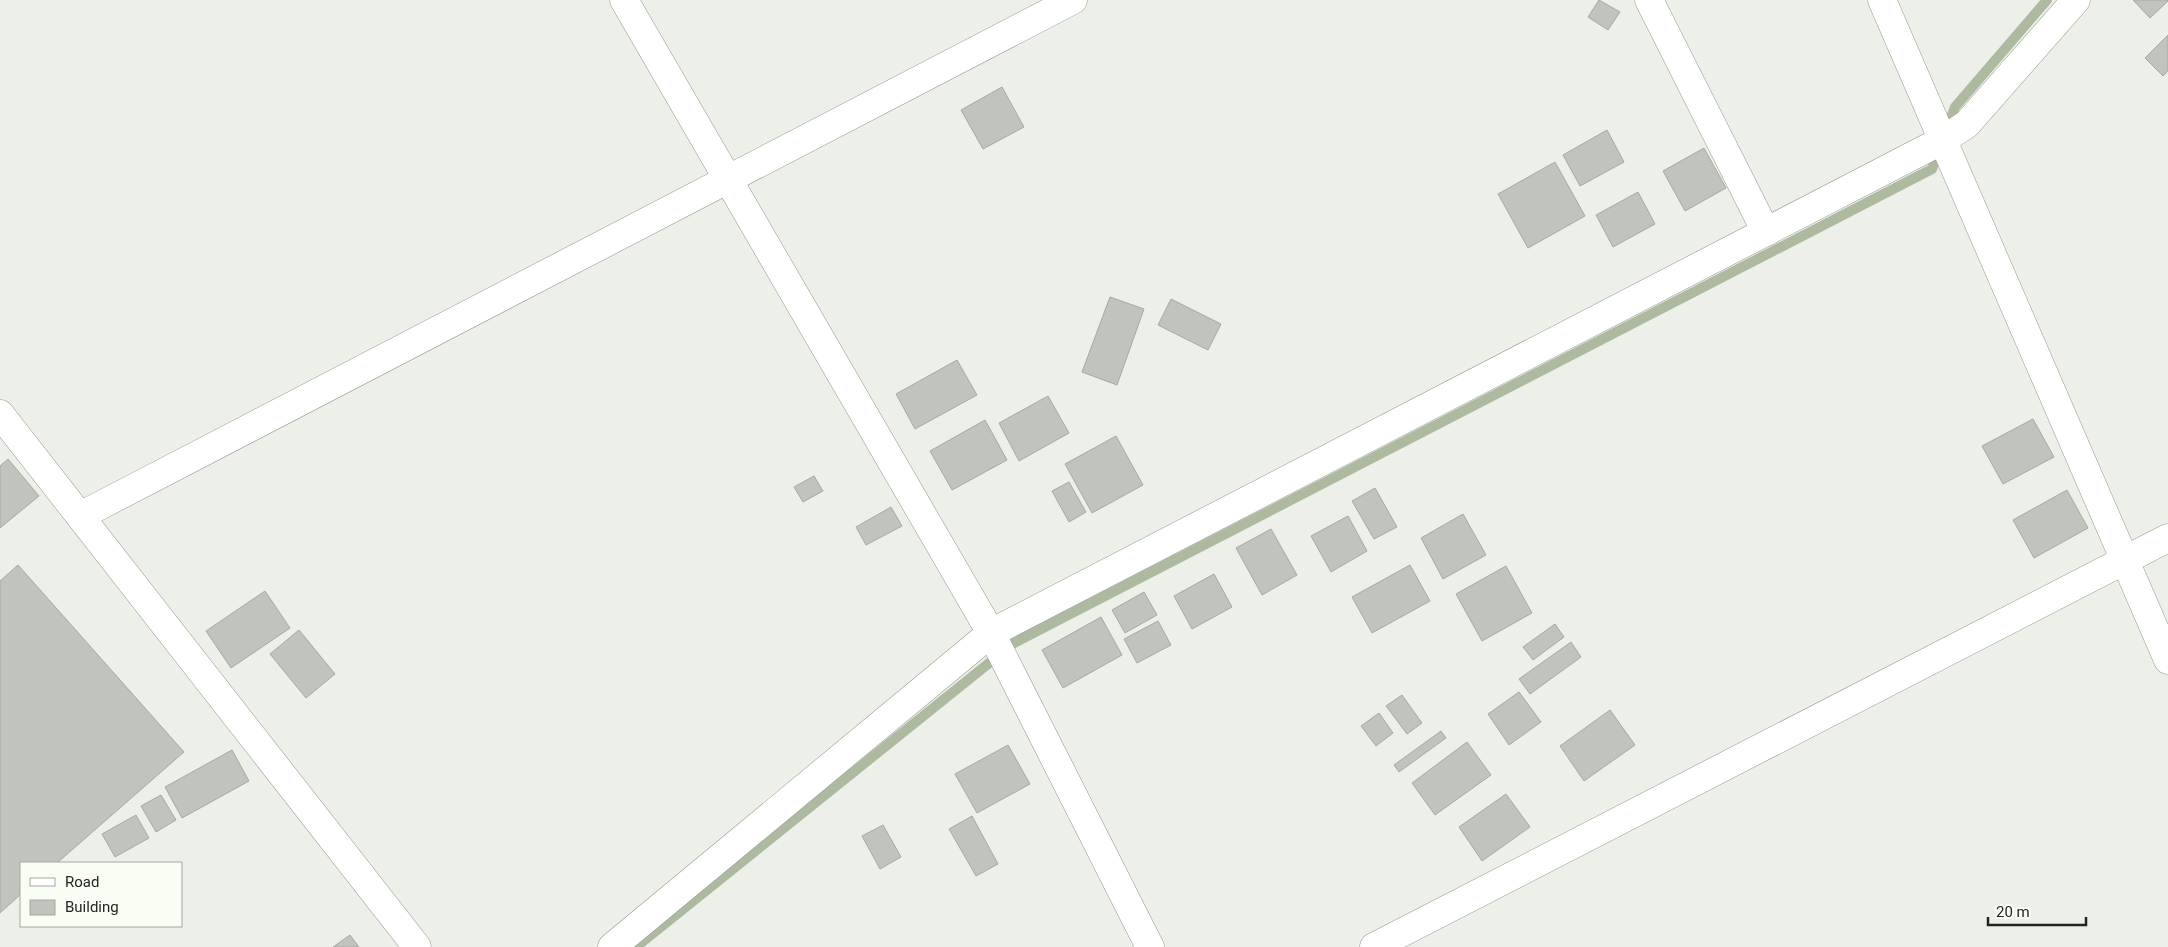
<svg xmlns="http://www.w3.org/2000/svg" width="2168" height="947" font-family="Roboto,sans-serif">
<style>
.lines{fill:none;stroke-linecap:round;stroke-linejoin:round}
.stream{stroke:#adba9f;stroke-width:10}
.building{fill:#c0c4bc;stroke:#a6aaa2}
.minor-casing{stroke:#969a92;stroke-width:29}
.minor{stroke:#fff;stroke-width:28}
</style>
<rect width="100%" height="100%" fill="#ecf0e8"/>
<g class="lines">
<g class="stream">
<polyline points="1946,131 1955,107 2047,0"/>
<polyline points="636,947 1014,643 1932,169 1940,146"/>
</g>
</g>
<g class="building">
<polygon points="1599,0 1620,12 1608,30 1588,17"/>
<polygon points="2133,0 2168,0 2168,1 2150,18"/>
<polygon points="2168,35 2168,71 2163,76 2145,58"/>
<polygon points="1002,87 1024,127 983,149 961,110"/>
<polygon points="1607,130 1624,162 1580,186 1563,155"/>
<polygon points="1704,148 1726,188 1685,211 1663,171"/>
<polygon points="1555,162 1585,216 1528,248 1498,194"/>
<polygon points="1638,192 1655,224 1613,247 1596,215"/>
<polygon points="1110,297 1144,309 1117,385 1082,372"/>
<polygon points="1171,299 1221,324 1208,350 1158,325"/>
<polygon points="957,360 977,395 915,429 896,394"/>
<polygon points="1048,396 1069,433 1019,461 999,423"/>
<polygon points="2033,419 2054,457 2003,484 1982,446"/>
<polygon points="985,420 1007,460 952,490 930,451"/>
<polygon points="1116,436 1143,485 1092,513 1065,464"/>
<polygon points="8,459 39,496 0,528 0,466"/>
<polygon points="814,476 823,491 803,502 794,487"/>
<polygon points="1069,482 1086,512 1069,522 1052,491"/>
<polygon points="1375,488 1397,527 1374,539 1352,501"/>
<polygon points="2067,490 2088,528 2034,558 2013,520"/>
<polygon points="891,507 902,526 866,545 856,527"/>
<polygon points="1463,514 1486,555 1443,579 1421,538"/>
<polygon points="1348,516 1367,551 1331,572 1311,536"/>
<polygon points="1271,529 1297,575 1262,595 1236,548"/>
<polygon points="18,565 184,752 57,863 21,863 21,894 0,913 0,581"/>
<polygon points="1410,565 1430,601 1372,633 1352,597"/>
<polygon points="1506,566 1532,613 1482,641 1456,594"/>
<polygon points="1214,574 1232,607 1192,629 1174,596"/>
<polygon points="265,591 290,628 231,668 206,631"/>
<polygon points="1144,592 1157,615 1125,633 1112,610"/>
<polygon points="1101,617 1122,655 1063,688 1042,650"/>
<polygon points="1158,621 1171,645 1137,663 1124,639"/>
<polygon points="1555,624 1564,637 1533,660 1523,647"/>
<polygon points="299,630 335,674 306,698 270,654"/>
<polygon points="1571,642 1581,657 1530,694 1519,679"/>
<polygon points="1519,692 1541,722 1509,745 1488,714"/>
<polygon points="1402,695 1422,723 1407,734 1386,706"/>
<polygon points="1610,710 1635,745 1584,781 1560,746"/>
<polygon points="1379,713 1393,733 1376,746 1361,726"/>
<polygon points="1441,731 1446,738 1399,772 1394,765"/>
<polygon points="1467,742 1491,775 1435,815 1412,783"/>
<polygon points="1008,745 1030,784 977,813 955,774"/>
<polygon points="232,750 249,781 182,818 165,787"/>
<polygon points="1506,794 1530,827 1482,861 1459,827"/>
<polygon points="161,795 176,820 156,832 141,806"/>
<polygon points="136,815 149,838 115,857 102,834"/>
<polygon points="972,816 998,864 976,876 949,829"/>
<polygon points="883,825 901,857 880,869 862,836"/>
<polygon points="350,935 359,947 333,947"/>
</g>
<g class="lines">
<defs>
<g id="minor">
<polyline points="624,0 991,633 1150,947"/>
<polyline points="1649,0 1766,232"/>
<polyline points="1882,0 2168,660"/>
<polyline points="0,414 417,947"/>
<polyline points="80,516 1073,0"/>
<polyline points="612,947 991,633 1943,140 1967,124 2076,0"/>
<polyline points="1374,947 2168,538"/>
</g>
</defs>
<use href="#minor" class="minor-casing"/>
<use href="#minor" class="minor"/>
</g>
<rect x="20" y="862" width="162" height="65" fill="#f9fef5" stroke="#a4a7a1"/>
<rect x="30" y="878" width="25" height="8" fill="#ffffff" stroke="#a4a7a1"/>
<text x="65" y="887" font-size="15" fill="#242522">Road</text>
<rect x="30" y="900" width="25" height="15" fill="#c0c4bc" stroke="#a4a7a1"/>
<text x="65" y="912" font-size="15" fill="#242522">Building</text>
<path d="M1988 917v8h98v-8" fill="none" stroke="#242522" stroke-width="2.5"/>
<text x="1996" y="917" font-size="15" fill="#242522" stroke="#f9fef5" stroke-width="4" paint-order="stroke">20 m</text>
</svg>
